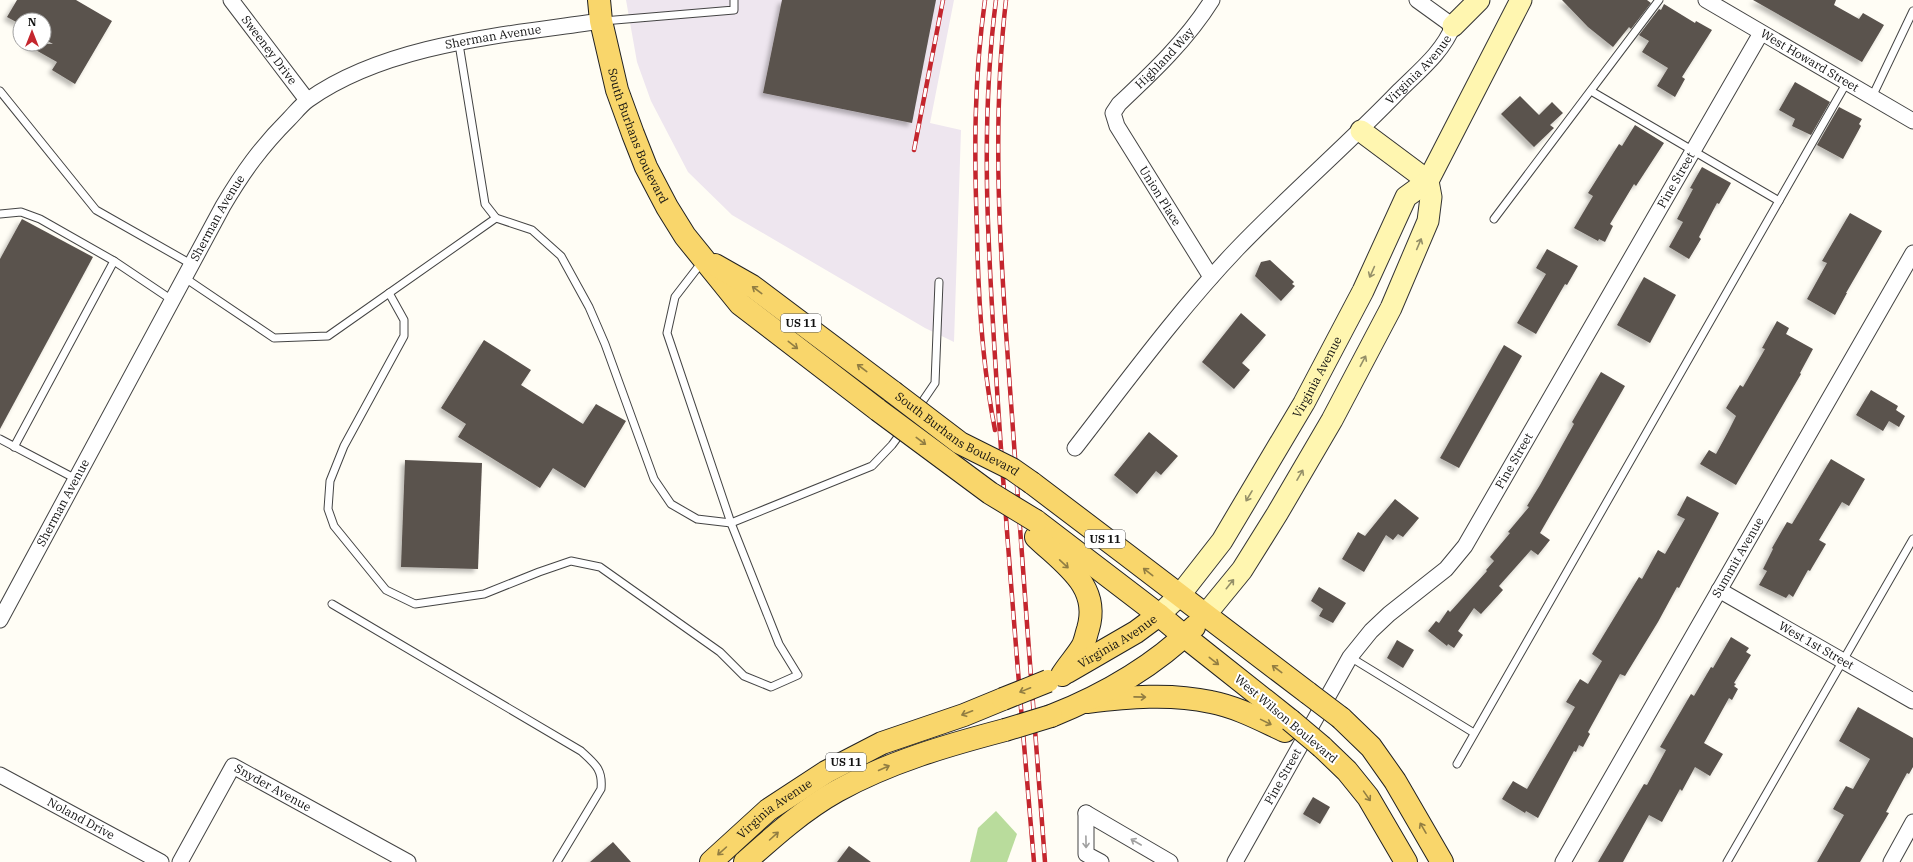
<svg xmlns="http://www.w3.org/2000/svg" width="1913" height="862" font-family="'IBM Plex Serif',serif">
<style>
.industrial{fill:#eee6ef}
.forest{fill:#b9dc9c}
.building{fill:#5a524d;filter:url(#shadow)}
.lines{fill:none;stroke-linecap:round;stroke-linejoin:round}
.lane-casing{stroke:#444;stroke-width:9}
.street-casing{stroke:#444;stroke-width:17}
.secondary-casing{stroke:#333;stroke-width:23}
.primary-casing{stroke:#222;stroke-width:24}
.lane{stroke:#fff;stroke-width:7}
.street{stroke:#fff;stroke-width:15}
.secondary{stroke:#fff6b0;stroke-width:21}
.primary{stroke:#f9d66b;stroke-width:22}
.rail-casing{stroke:#c4262e;stroke-width:4.5}
.rail{stroke:#fff;stroke-width:3;stroke-dasharray:9;stroke-linecap:butt}
.primary-bridge-casing{stroke:#222;stroke-width:24;stroke-linecap:butt}
.primary-bridge{stroke:#f9d66b;stroke-width:22}
.oneway{stroke:#948f68}
.oneway2{stroke:#917d42}
.oneway3{stroke:#a0a0a0}
.labels{text-anchor:middle;stroke-width:4;stroke-linejoin:round;paint-order:stroke}
.shield{fill:#fff;stroke:#585858;stroke-width:1}
.shield-label{font-size:11px;font-weight:bold;fill:#111}
.street-label{font-size:12px;fill:#111;stroke:#fff}
</style>
<defs>
<filter id="shadow"><feDropShadow dx="-3.5" dy="3.5" stdDeviation="2" flood-color="#0004"/></filter>
</defs>
<rect width="100%" height="100%" fill="#fffdf5"/>
<polygon class="industrial" points="626,0 954,0 930,123 961,130 954,342 925,328 732,215 688,172 651,101 637,62"/>
<polygon class="forest" points="996,811 1017,834 1007,862 970,862 978,828"/>
<g class="building">
<polygon points="17,0 76,0 112,21 75,84 52,70 57,62 25,44 53,44 44,39 44,20 20,20 20,24 7,17"/>
<polygon points="782,0 936,0 912,123 763,93"/>
<polygon points="1562,0 1647,0 1651,3 1631,29 1629,27 1613,47 1588,27"/>
<polygon points="1753,0 1836,0 1834,5 1859,19 1863,13 1884,25 1862,62"/>
<polygon points="1664,4 1695,23 1696,21 1712,30 1682,77 1685,79 1675,97 1657,86 1668,68 1642,52 1649,41 1639,35 1659,9 1661,10"/>
<polygon points="1795,82 1830,102 1811,135 1792,126 1795,119 1779,110"/>
<polygon points="1520,96 1539,115 1552,102 1563,113 1550,125 1554,128 1534,147 1501,114"/>
<polygon points="1839,107 1862,119 1859,124 1861,126 1843,159 1817,145"/>
<polygon points="1635,125 1664,143 1636,186 1634,184 1610,224 1613,226 1605,242 1599,239 1598,241 1574,228 1593,196 1588,193 1619,144 1622,146"/>
<polygon points="1702,167 1731,183 1719,204 1717,203 1699,237 1701,239 1689,259 1669,247 1683,222 1677,219 1693,189 1690,188"/>
<polygon points="1850,213 1882,231 1846,293 1847,293 1835,315 1807,299 1827,263 1822,261"/>
<polygon points="22,219 93,257 0,429 0,259"/>
<polygon points="1547,249 1578,266 1567,285 1565,284 1536,334 1517,323 1546,274 1536,268"/>
<polygon points="1270,260 1294,282 1292,284 1295,286 1281,301 1255,276 1261,262"/>
<polygon points="1644,277 1676,295 1650,343 1617,325"/>
<polygon points="1241,313 1266,335 1242,363 1250,370 1234,389 1202,362"/>
<polygon points="1777,321 1789,328 1786,334 1813,349 1800,373 1801,374 1736,485 1700,464 1709,450 1716,454 1728,432 1736,416 1726,408 1740,385 1743,387 1765,349 1762,348"/>
<polygon points="484,340 531,370 521,385 583,424 596,404 626,421 585,488 553,468 540,488 458,437 466,424 441,408"/>
<polygon points="1504,345 1522,356 1459,468 1440,458"/>
<polygon points="1601,372 1625,386 1540,533 1550,540 1538,555 1531,550 1499,586 1503,590 1481,614 1474,608 1458,631 1463,635 1454,648 1448,644 1447,646 1428,631 1436,621 1439,623 1448,610 1450,612 1487,571 1486,570 1494,561 1490,557 1510,533 1508,532 1529,507 1527,506 1540,485 1574,424 1572,422"/>
<polygon points="1871,390 1898,406 1896,410 1905,416 1899,427 1889,421 1883,431 1856,415"/>
<polygon points="1149,432 1178,456 1161,475 1156,471 1137,494 1114,475"/>
<polygon points="1831,459 1865,479 1849,506 1842,502 1819,540 1826,544 1810,571 1808,570 1793,597 1789,594 1786,598 1759,585 1767,571 1763,569 1773,549 1772,548 1787,522 1792,524"/>
<polygon points="405,460 482,463 478,569 401,567"/>
<polygon points="1687,496 1719,513 1679,588 1677,587 1658,622 1625,676 1620,674 1588,732 1590,734 1583,747 1579,745 1576,752 1574,751 1538,818 1526,811 1525,813 1502,799 1513,781 1527,789 1575,707 1566,702 1580,679 1588,684 1602,661 1592,654 1639,577 1642,579 1658,550 1665,554 1685,519 1677,515"/>
<polygon points="1395,499 1419,518 1403,537 1398,534 1393,540 1386,535 1364,572 1342,559 1358,532 1365,536"/>
<polygon points="1319,587 1346,603 1333,623 1319,616 1323,609 1311,601"/>
<polygon points="1731,637 1749,648 1746,652 1751,655 1734,683 1736,684 1734,686 1738,689 1732,700 1729,698 1704,743 1723,754 1710,776 1695,767 1682,791 1680,789 1662,822 1649,815 1623,862 1598,862 1644,784 1647,785 1666,750 1660,747 1691,694 1694,696 1711,667 1713,668"/>
<polygon points="1397,640 1414,650 1403,668 1387,658"/>
<polygon points="1858,707 1913,738 1913,767 1909,774 1907,773 1886,812 1889,813 1860,862 1817,862 1844,815 1833,809 1846,786 1853,789 1870,759 1839,741"/>
<polygon points="1313,797 1330,807 1320,824 1303,814"/>
<polygon points="613,842 631,862 590,862"/>
<polygon points="849,846 871,862 837,862"/>
</g>
<g class="lines">
<defs>
<g id="lane">
<polyline points="603,21 734,10 734,0"/>
<polyline points="459,44 485,204 496,218 532,230 561,256 589,307 605,344 654,479 671,504 697,519 731,523 872,466 892,445 903,430"/>
<polyline points="0,91 96,210 191,264"/>
<polyline points="1591,91 1779,201"/>
<polyline points="1872,97 1913,11"/>
<polyline points="0,214 21,212 40,219 114,261 172,300"/>
<polyline points="1494,219 1659,0"/>
<polyline points="185,278 274,338 328,336 496,218"/>
<polyline points="389,293 404,320 404,336 344,446 330,481 328,509 334,526 386,590 415,604 484,594 539,572 571,561 600,567 720,652 744,676 771,687 798,675 779,644 731,523 667,333 675,297 702,262"/>
<polyline points="918,408 935,383 939,282"/>
<polyline points="0,439 76,479"/>
<polyline points="14,447 114,261"/>
<path d="M332,604L581,751C595,764 603,769 601,789L557,862"/>
<polyline points="1350,657 1474,733"/>
<polyline points="1457,764 1847,82"/>
<polyline points="1727,862 1913,539"/>
</g>
<g id="street">
<path id="s1" d="M231,0L307,100"/>
<path id="s2" d="M1706,0L1913,121"/>
<path id="s3" d="M1211,277L1117,126L1113,113L1119,104C1153,72 1187,40 1212,0"/>
<path id="s4" d="M1075,448C1127,381 1178,311 1237,249C1289,195 1347,145 1399,91C1419,71 1443,52 1453,26L1417,0"/>
<path id="s5" d="M1719,590L1913,701"/>
<path id="s6" d="M0,620L223,206C243,172 261,147 289,119C295,113 301,105 308,100C388,43 507,35 601,21"/>
<path id="s7" d="M0,775L161,862"/>
<polyline points="1086,813 1170,862"/>
<polyline points="1086,813 1086,854 1101,862"/>
<path id="s8" d="M180,862L233,766L408,862"/>
<path id="s9" d="M1235,862L1350,657L1371,631L1389,614L1446,569L1465,546L1761,33"/>
<path id="s10" d="M1563,862L1913,253"/>
<polyline points="1891,862 1913,822"/>
</g>
<g id="secondary">
<polyline points="1453,26 1479,0"/>
<polyline points="1361,131 1428,181"/>
<polyline points="1206,614 1242,570 1277,514 1332,420 1391,308 1428,221 1431,197 1428,181"/>
<path id="s11" d="M1159,615L1179,596L1222,541L1304,403L1363,291L1406,197L1428,181L1521,0"/>
</g>
<g id="primary">
<path id="s12" d="M599,0L601,21L617,90L633,134L646,167L667,207L685,236L740,304L878,410"/>
<polyline points="715,265 752,286 893,392"/>
<path d="M1032,483C1124,553 1216,622 1308,693"/>
<polyline points="1036,521 1159,615 1184,636 1290,720"/>
<path d="M1036,537C1064,564 1101,586 1088,629C1086,635 1085,642 1082,647C1076,657 1068,665 1062,675"/>
<path id="s13" d="M1067,672L1136,632L1159,615"/>
<path d="M1087,702C1128,697 1170,693 1211,702C1237,707 1261,720 1285,731"/>
<path d="M1051,716C1104,695 1153,667 1194,627"/>
<polyline points="1341,718 1371,747 1395,781 1442,862"/>
<polyline points="1322,747 1347,771 1368,797 1406,862"/>
<path id="s14" d="M711,862L768,810L826,772L882,743L964,715L1003,699"/>
<path d="M745,862C773,837 803,810 837,791C889,762 948,745 1005,730"/>
</g>
</defs>
<use href="#lane" class="lane-casing"/>
<use href="#street" class="street-casing"/>
<use href="#secondary" class="secondary-casing"/>
<use href="#primary" class="primary-casing"/>
<use href="#lane" class="lane"/>
<use href="#street" class="street"/>
<use href="#secondary" class="secondary"/>
<use href="#primary" class="primary"/>
<defs>
<g id="rail">
<path d="M985,0C974,79 974,151 977,230C978,297 982,364 995,430"/>
<path d="M996,0C980,124 988,248 996,373C1006,536 1020,699 1034,862"/>
<path d="M1006,0C990,139 1002,277 1012,416C1022,565 1034,713 1045,862"/>
<polyline points="914,150 943,0"/>
</g>
</defs>
<use href="#rail" class="rail-casing"/>
<use href="#rail" class="rail"/>
<defs>
<g id="primary-bridge">
<path id="s15" d="M893,392L960,443L1012,469L1032,483"/>
<polyline points="878,410 990,493 1036,521"/>
<polyline points="1308,693 1341,718"/>
<polyline points="1003,699 1048,681"/>
<polyline points="1290,720 1322,747"/>
<polyline points="1005,730 1051,716"/>
</g>
</defs>
<use href="#primary-bridge" class="primary-bridge-casing"/>
<use href="#primary-bridge" class="primary-bridge"/>
</g>
<defs><path id="oneway-shaft" d="M-6 0H5M1.5-3L5.5 0L1.5 3" fill="none" stroke-width="1.6" stroke-linecap="round" stroke-linejoin="round"/></defs>
<g class="oneway">
<use href="#oneway-shaft" transform="translate(1419 244) rotate(-67)"/>
<use href="#oneway-shaft" transform="translate(1372 272) rotate(114)"/>
<use href="#oneway-shaft" transform="translate(1363 361) rotate(-62)"/>
<use href="#oneway-shaft" transform="translate(1300 475) rotate(-60)"/>
<use href="#oneway-shaft" transform="translate(1249 496) rotate(121)"/>
<use href="#oneway-shaft" transform="translate(1230 584) rotate(-51)"/>
</g>
<g class="oneway2">
<use href="#oneway-shaft" transform="translate(757 290) rotate(-143)"/>
<use href="#oneway-shaft" transform="translate(793 345) rotate(38)"/>
<use href="#oneway-shaft" transform="translate(862 368) rotate(-143)"/>
<use href="#oneway-shaft" transform="translate(921 441) rotate(37)"/>
<use href="#oneway-shaft" transform="translate(1064 564) rotate(43)"/>
<use href="#oneway-shaft" transform="translate(1148 572) rotate(-142)"/>
<use href="#oneway-shaft" transform="translate(1214 661) rotate(38)"/>
<use href="#oneway-shaft" transform="translate(1277 669) rotate(-143)"/>
<use href="#oneway-shaft" transform="translate(1025 690) rotate(158)"/>
<use href="#oneway-shaft" transform="translate(1140 697) rotate(1)"/>
<use href="#oneway-shaft" transform="translate(967 713) rotate(159)"/>
<use href="#oneway-shaft" transform="translate(1266 722) rotate(26)"/>
<use href="#oneway-shaft" transform="translate(884 768) rotate(-24)"/>
<use href="#oneway-shaft" transform="translate(1367 796) rotate(55)"/>
<use href="#oneway-shaft" transform="translate(1423 828) rotate(-120)"/>
<use href="#oneway-shaft" transform="translate(774 836) rotate(-42)"/>
<use href="#oneway-shaft" transform="translate(722 851) rotate(138)"/>
</g>
<g class="oneway3">
<use href="#oneway-shaft" transform="translate(1086 842) rotate(89)"/>
<use href="#oneway-shaft" transform="translate(1136 842) rotate(-150)"/>
</g>
<g class="labels">
<g class="shield">
<rect x="781" y="314" width="40" height="18" rx="3"/>
<rect x="1085" y="530" width="40" height="18" rx="3"/>
<rect x="826" y="753" width="40" height="18" rx="3"/>
</g>
<g class="shield-label">
<text x="801" y="327">US 11</text>
<text x="1105" y="543">US 11</text>
<text x="846" y="766">US 11</text>
</g>
<g class="street-label">
<text dy="4" stroke="none"><textPath href="#s6" startOffset="804">Sherman Avenue</textPath></text>
<text dy="4" stroke="none"><textPath href="#s1" startOffset="63">Sweeney Drive</textPath></text>
<text dy="4" stroke="none"><textPath href="#s3" startOffset="267">Highland Way</textPath></text>
<text dy="4" stroke="none"><textPath href="#s2" startOffset="120">West Howard Street</textPath></text>
<text dy="4" stroke="none"><textPath href="#s4" startOffset="512">Virginia Avenue</textPath></text>
<text dy="4" stroke="none"><textPath href="#s12" startOffset="142">South Burhans Boulevard</textPath></text>
<text dy="4" stroke="none"><textPath href="#s9" startOffset="818">Pine Street</textPath></text>
<text transform="translate(1160 196) rotate(58)" y="4">Union Place</text>
<text dy="4" stroke="none"><textPath href="#s6" startOffset="457">Sherman Avenue</textPath></text>
<text dy="4" stroke="none"><textPath href="#s11" startOffset="287">Virginia Avenue</textPath></text>
<text dy="4" stroke="none"><textPath href="#s15" startOffset="77">South Burhans Boulevard</textPath></text>
<text dy="4" stroke="none"><textPath href="#s9" startOffset="494">Pine Street</textPath></text>
<text dy="4" stroke="none"><textPath href="#s6" startOffset="133">Sherman Avenue</textPath></text>
<text dy="4" stroke="none"><textPath href="#s10" startOffset="351">Summit Avenue</textPath></text>
<text dy="4" stroke="none"><textPath href="#s13" startOffset="59">Virginia Avenue</textPath></text>
<text dy="4" stroke="none"><textPath href="#s5" startOffset="112">West 1st Street</textPath></text>
<text transform="translate(1286 719) rotate(40)" y="4">West Wilson Boulevard</text>
<text dy="4" stroke="none"><textPath href="#s9" startOffset="98">Pine Street</textPath></text>
<text dy="4" stroke="none"><textPath href="#s8" startOffset="155">Snyder Avenue</textPath></text>
<text dy="4" stroke="none"><textPath href="#s14" startOffset="83">Virginia Avenue</textPath></text>
<text dy="4" stroke="none"><textPath href="#s7" startOffset="92">Noland Drive</textPath></text>
</g>
</g>
<g transform="translate(32 32)"><circle r="19" fill="#ffffff" stroke="#a0a0a0"/>
<path d="M0-3L7 15L0 10L-7 15Z" fill="#c4262e"/>
<text y="-6" font-size="11" font-weight="bold" text-anchor="middle" fill="#111111">N</text>
</g>
</svg>
